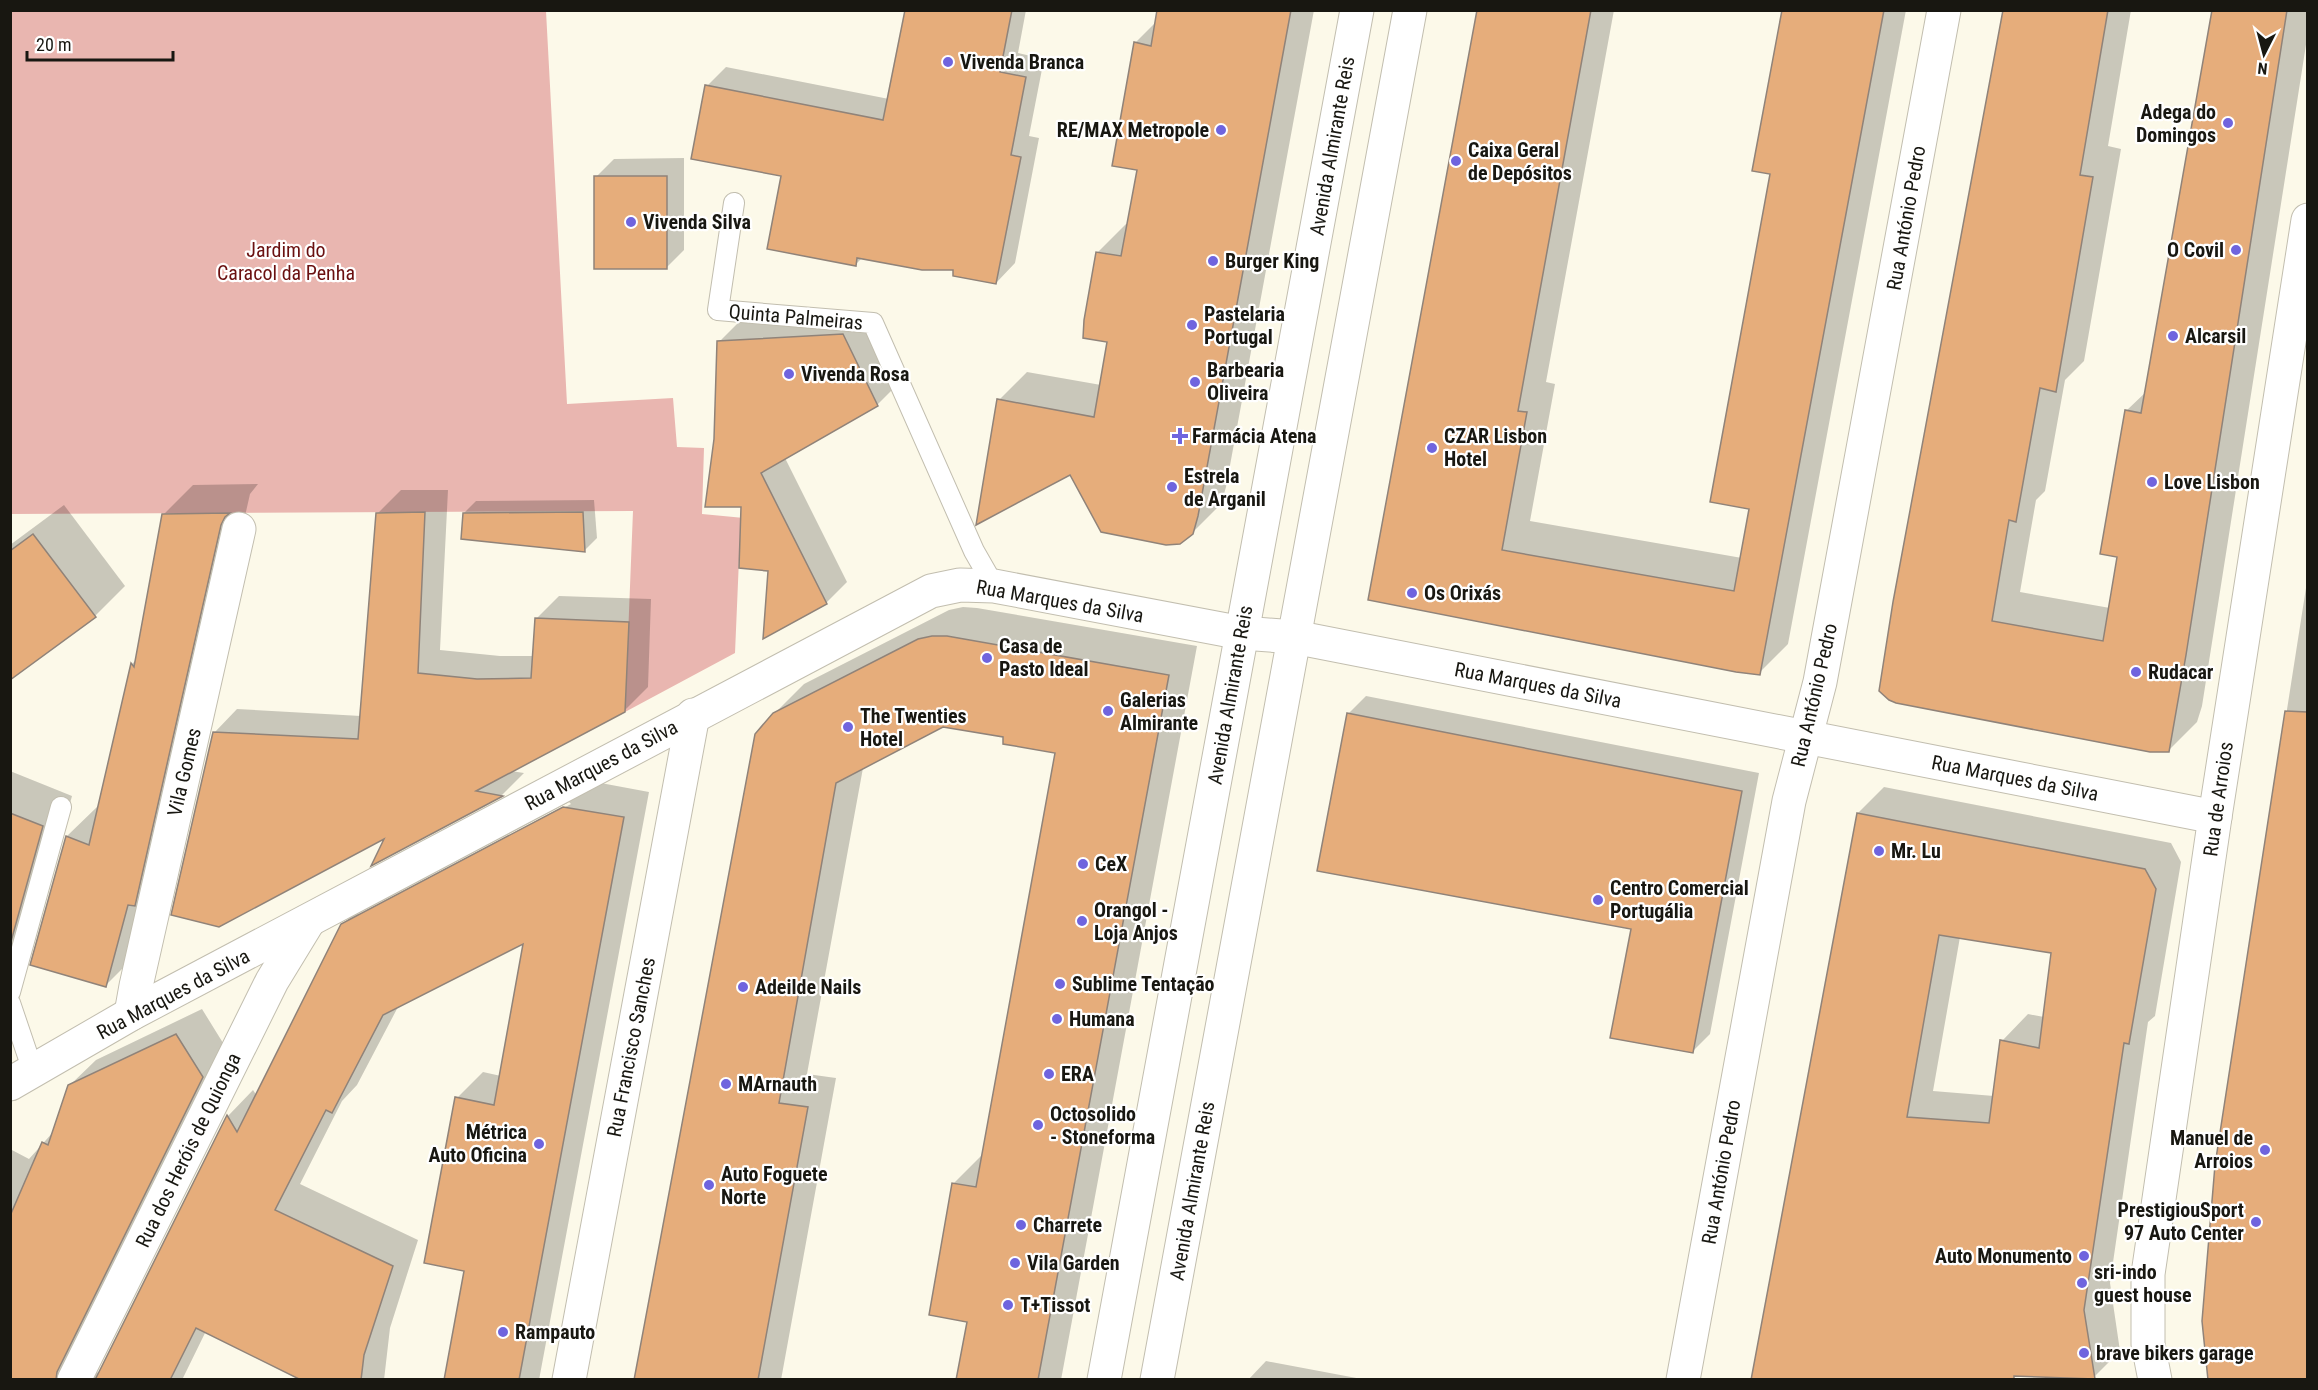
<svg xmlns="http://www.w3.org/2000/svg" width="2318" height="1390" font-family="'Roboto Condensed',sans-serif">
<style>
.green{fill:#e9b6b0}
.shadow{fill:#0003;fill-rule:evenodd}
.building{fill:#e6ad7b;stroke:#908379;stroke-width:1.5;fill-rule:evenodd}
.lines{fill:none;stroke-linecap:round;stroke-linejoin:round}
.lane-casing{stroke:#c2beaf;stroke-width:22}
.street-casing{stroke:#c2beaf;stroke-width:35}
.primary-casing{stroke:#c2beaf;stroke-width:35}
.lane{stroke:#fff;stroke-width:20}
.street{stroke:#fff;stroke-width:33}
.primary{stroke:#fff;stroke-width:33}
.poi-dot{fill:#6f64de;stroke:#fff;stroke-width:2}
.labels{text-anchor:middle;stroke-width:4.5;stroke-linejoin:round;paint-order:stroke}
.poi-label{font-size:20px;font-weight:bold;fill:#181711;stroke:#fff;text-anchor:start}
.street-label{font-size:20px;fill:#181711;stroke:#fff}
.park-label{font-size:20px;fill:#6a1010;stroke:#fff}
</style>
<rect width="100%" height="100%" fill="#fcf9e9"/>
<polygon class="green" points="10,11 546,11 567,404 673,398 677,447 704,448 702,514 744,518 739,559 735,653 625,712 633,511 11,514"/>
<g class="shadow">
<polygon points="906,10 1026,10 1018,53 1044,59 1029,136 1039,138 1015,263 996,283 954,269 862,258 855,265 783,175 707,86 726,67 889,99"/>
<polygon points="1159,10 1314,10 1226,487 1221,504 1192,533 1070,473 999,400 1027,372 1101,385 1108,341 1098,252 1126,224 1128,225 1139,169 1135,43 1157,21"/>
<polygon points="1478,10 1614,10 1546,382 1555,384 1530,521 1742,558 1751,508 1783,10 1906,10 1788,644 1759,673 1369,599"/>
<polygon points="2005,10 2131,10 2108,146 2121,149 2084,361 2065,380 2045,491 2036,500 2020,592 2110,608 2119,556 2126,411 2147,391 2213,10 2308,10 2308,32 2202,706 2197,722 2168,751 1896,701"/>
<polygon points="684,158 684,250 666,268 596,177 614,159"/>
<polygon points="864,314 898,384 877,405 785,458 847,582 826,603 769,570 742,506 715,439 719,342 740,321"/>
<polygon points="258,484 250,494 164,875 135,956 105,986 67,836 97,807 99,807 132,664 137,659 163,515 193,485"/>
<polygon points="401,490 448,490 440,650 500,656 534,656 536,619 559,596 651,599 648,687 625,710 511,771 524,773 502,795 374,862 388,836 214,733 237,709 361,716 377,514"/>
<polygon points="594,500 597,538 585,550 464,513 476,501"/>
<polygon points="64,505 125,586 95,616 10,678 10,545"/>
<polygon points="2308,575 2308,1380 2211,1380 2216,1165"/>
<polygon points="963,607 977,608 1197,646 1061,1380 958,1380 968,1321 953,1184 983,1154 1056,752 1005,736 943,725 863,768 807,1074 836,1078 781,1380 635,1380 774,714 804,684 949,610"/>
<polygon points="1366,696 1759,773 1710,1034 1692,1052 1632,927 1348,714"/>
<polygon points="10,771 72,796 36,927 10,953"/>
<path d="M590,781L649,792L539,1380H445L465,1269L457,1098L483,1072L501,1076L525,941L399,1005L357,1085L342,1101L300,1184L418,1240L390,1328L384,1380H305L206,1331L182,1380H10V1149L29,1159L54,1131L69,1086L96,1060L202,1009L228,1051L91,1371L100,1373L228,1116L253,1090L257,1096L342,925L369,898ZM569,802L571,804L358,917V914Z"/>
<path d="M1884,787L2171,843L2181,862L2155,1016L2148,1022L2110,1283L2120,1351L2094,1377L1895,1368L1858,813ZM1960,937L2053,952L2044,1017L2028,1014L2002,1041L1994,1096L1933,1091Z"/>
<polygon points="1266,1361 1367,1380 1248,1380"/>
</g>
<g class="building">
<polygon points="905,10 1012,10 1000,72 1026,77 1011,155 1021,157 996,284 953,276 953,270 922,270 857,258 856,266 767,249 781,176 691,159 705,85 883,120"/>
<polygon points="1157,10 1291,10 1198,516 1193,534 1180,544 1166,545 1101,532 1070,475 976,525 997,399 1094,417 1107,342 1083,338 1084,320 1096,252 1121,256 1137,170 1112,166 1134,42 1151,46"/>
<polygon points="1477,10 1591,10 1518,411 1527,412 1502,550 1734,591 1749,509 1710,502 1770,174 1752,171 1782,10 1884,10 1760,675 1736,672 1368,600"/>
<polygon points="2003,10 2108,10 2080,175 2093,177 2056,392 2040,388 2016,522 2009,520 1992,621 2103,641 2117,557 2100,554 2125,410 2141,413 2212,10 2287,10 2186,655 2169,752 2150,752 1896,703 1889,700 1879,691 1893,602"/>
<rect x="594" y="176" width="73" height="93"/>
<polygon points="843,334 878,406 761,473 827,604 763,639 768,571 739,568 741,507 705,507 714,439 717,341"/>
<polygon points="425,512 418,673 477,679 531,678 535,618 629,622 625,712 476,791 503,796 371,866 384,839 219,927 171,915 213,732 358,739 376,513"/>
<polygon points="583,512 585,552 461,539 463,513"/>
<polygon points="230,513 225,517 221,525 135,906 128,905 106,987 30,965 66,836 89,845 131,663 134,667 162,514"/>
<polygon points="33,534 96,617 10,680 10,551"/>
<polygon points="932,636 947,636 1169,675 1038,1380 956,1380 967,1322 929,1315 952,1183 976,1187 1055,753 1003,744 1003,737 943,727 836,783 779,1103 808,1107 758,1380 634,1380 755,734 773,713 918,639"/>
<polygon points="2285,711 2307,712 2307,1380 2208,1380 2202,1321 2215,1165"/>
<polygon points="1347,713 1742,791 1693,1053 1610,1038 1631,929 1317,871"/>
<polygon points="563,807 624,817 519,1380 444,1380 464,1271 424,1263 455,1097 494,1105 523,944 383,1015 332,1113 326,1110 275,1210 393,1266 364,1355 361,1380 301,1380 196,1328 170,1380 95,1380 227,1115 237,1132 341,924"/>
<polygon points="10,813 43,826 10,945"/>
<path d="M1857,813L2145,869L2156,889L2129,1044L2124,1043L2084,1310L2095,1379L2014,1376V1380H1751ZM1939,935L2051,953L2039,1048L2000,1040L1989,1123L1907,1117Z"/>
<polygon points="176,1034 203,1077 57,1372 56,1380 10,1380 10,1216 42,1142 48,1145 68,1085"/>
</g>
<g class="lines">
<defs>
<g id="lane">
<polyline points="734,203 718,310 873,323 974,551 994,586"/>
<polyline points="10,992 61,807"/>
<polyline points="10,1003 33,1071"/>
</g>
<g id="street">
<polyline points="131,1014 136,986 239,529"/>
<polyline points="10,1084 131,1014 931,591 960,585 994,586 1242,633 1294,637 2215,817"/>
<polyline points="74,1380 272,981 308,922"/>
<polyline points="569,1380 693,715"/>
<polyline points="1683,1380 1789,801 1820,682 1944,10"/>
<polyline points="2155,1380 2148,1344 2148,1274 2215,817 2308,220"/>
</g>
<g id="primary">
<polyline points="1104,1380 1357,10"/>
<polyline points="1157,1380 1410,10"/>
</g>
</defs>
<use href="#lane" class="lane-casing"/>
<use href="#street" class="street-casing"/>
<use href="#primary" class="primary-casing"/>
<use href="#lane" class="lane"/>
<use href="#street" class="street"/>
<use href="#primary" class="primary"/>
</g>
<g class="poi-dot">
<circle cx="948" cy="62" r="6"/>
<circle cx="2228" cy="123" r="6"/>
<circle cx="1221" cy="130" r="6"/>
<circle cx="1456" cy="161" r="6"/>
<circle cx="631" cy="222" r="6"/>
<circle cx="2236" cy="250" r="6"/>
<circle cx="1213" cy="261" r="6"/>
<circle cx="1192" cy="325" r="6"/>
<circle cx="2173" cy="336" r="6"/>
<circle cx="789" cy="374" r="6"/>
<circle cx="1195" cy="382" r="6"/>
<path d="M1177 427h6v6h6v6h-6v6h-6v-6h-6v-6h6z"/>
<circle cx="1432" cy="448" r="6"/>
<circle cx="2152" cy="482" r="6"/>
<circle cx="1172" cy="487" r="6"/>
<circle cx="1412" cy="593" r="6"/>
<circle cx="987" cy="658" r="6"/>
<circle cx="2136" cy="672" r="6"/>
<circle cx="1108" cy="711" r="6"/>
<circle cx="848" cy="727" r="6"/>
<circle cx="1879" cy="851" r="6"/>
<circle cx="1083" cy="864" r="6"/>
<circle cx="1598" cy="900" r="6"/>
<circle cx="1082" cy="921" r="6"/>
<circle cx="1060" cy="984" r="6"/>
<circle cx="743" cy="987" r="6"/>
<circle cx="1057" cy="1019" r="6"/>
<circle cx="1049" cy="1074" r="6"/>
<circle cx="726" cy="1084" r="6"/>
<circle cx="1038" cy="1125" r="6"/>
<circle cx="539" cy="1144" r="6"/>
<circle cx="2265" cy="1150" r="6"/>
<circle cx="709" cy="1185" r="6"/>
<circle cx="2256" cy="1222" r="6"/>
<circle cx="1021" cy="1225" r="6"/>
<circle cx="2084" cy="1256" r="6"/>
<circle cx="1015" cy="1263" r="6"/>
<circle cx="2082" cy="1283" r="6"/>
<circle cx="1008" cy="1305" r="6"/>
<circle cx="503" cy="1332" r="6"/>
<circle cx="2084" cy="1353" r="6"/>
</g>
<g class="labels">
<g class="poi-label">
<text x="960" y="69">Vivenda Branca</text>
<text x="2216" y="119" text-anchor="end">Adega do<tspan x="2216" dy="23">Domingos</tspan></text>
<text x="1209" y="137" text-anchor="end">RE/MAX Metropole</text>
<text x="1468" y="157">Caixa Geral<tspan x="1468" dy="23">de Depósitos</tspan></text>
<text x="643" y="229">Vivenda Silva</text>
<text x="2224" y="257" text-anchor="end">O Covil</text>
<text x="1225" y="268">Burger King</text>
<text x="1204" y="321">Pastelaria<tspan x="1204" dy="23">Portugal</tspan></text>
<text x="2185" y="343">Alcarsil</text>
<text x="1207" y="377">Barbearia<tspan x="1207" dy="23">Oliveira</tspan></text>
<text x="801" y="381">Vivenda Rosa</text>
<text x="1192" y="443">Farmácia Atena</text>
<text x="1444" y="443">CZAR Lisbon<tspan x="1444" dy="23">Hotel</tspan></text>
<text x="1184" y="483">Estrela<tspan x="1184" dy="23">de Arganil</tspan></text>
<text x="2164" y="489">Love Lisbon</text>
<text x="1424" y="600">Os Orixás</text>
<text x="999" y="653">Casa de<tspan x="999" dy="23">Pasto Ideal</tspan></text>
<text x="2148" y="679">Rudacar</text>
<text x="1120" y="707">Galerias<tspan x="1120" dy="23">Almirante</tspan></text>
<text x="860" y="723">The Twenties<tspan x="860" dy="23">Hotel</tspan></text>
<text x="1891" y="858">Mr. Lu</text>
<text x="1095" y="871">CeX</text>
<text x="1610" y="895">Centro Comercial<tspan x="1610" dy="23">Portugália</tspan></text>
<text x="1094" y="917">Orangol -<tspan x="1094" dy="23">Loja Anjos</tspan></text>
<text x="1072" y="991">Sublime Tentação</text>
<text x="755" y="994">Adeilde Nails</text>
<text x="1069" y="1026">Humana</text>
<text x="1061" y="1081">ERA</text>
<text x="738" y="1091">MArnauth</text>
<text x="1050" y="1121">Octosolido<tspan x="1050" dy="23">- Stoneforma</tspan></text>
<text x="527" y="1139" text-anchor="end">Métrica<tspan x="527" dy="23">Auto Oficina</tspan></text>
<text x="2253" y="1145" text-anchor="end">Manuel de<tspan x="2253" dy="23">Arroios</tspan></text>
<text x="721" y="1181">Auto Foguete<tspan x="721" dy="23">Norte</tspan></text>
<text x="2244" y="1217" text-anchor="end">PrestigiouSport<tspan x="2244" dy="23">97 Auto Center</tspan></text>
<text x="1033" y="1232">Charrete</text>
<text x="2072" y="1263" text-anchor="end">Auto Monumento</text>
<text x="1027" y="1270">Vila Garden</text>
<text x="2094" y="1279">sri-indo<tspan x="2094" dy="23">guest house</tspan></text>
<text x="1020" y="1312">T+Tissot</text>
<text x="515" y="1339">Rampauto</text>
<text x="2096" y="1360">brave bikers garage</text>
</g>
<g class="street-label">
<text transform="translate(1332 146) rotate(-80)" y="7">Avenida Almirante Reis</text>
<text transform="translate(1906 218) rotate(-80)" y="7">Rua António Pedro</text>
<text transform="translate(796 317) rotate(5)" y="7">Quinta Palmeiras</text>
<text transform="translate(1060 601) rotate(10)" y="7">Rua Marques da Silva</text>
<text transform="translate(1538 685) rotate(11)" y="7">Rua Marques da Silva</text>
<text transform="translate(1230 695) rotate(-80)" y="7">Avenida Almirante Reis</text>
<text transform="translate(1814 695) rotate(-77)" y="7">Rua António Pedro</text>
<text transform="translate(601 765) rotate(-28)" y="7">Rua Marques da Silva</text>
<text transform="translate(184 772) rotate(-77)" y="7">Vila Gomes</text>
<text transform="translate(2015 778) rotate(11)" y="7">Rua Marques da Silva</text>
<text transform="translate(2218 799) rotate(-82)" y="7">Rua de Arroios</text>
<text transform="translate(173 994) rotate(-28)" y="7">Rua Marques da Silva</text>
<text transform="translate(631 1047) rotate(-79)" y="7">Rua Francisco Sanches</text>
<text transform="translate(188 1150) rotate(-64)" y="7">Rua dos Heróis de Quionga</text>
<text transform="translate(1721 1172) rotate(-80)" y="7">Rua António Pedro</text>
<text transform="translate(1192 1191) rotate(-80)" y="7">Avenida Almirante Reis</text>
</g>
<g class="park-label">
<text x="286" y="257">Jardim do<tspan x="286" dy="23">Caracol da Penha</tspan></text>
</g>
</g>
<rect width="2318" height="1390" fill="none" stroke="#181711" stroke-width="24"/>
<g transform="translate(2264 54) rotate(186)" stroke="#ffffff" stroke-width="4.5" paint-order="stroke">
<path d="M0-4.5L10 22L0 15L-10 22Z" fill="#181711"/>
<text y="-9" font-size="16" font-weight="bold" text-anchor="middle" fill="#181711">N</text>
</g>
<path d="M27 51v9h146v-9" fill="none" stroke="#181711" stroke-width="3"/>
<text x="36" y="51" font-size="18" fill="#181711" stroke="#ffffff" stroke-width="4.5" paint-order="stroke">20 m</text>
</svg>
